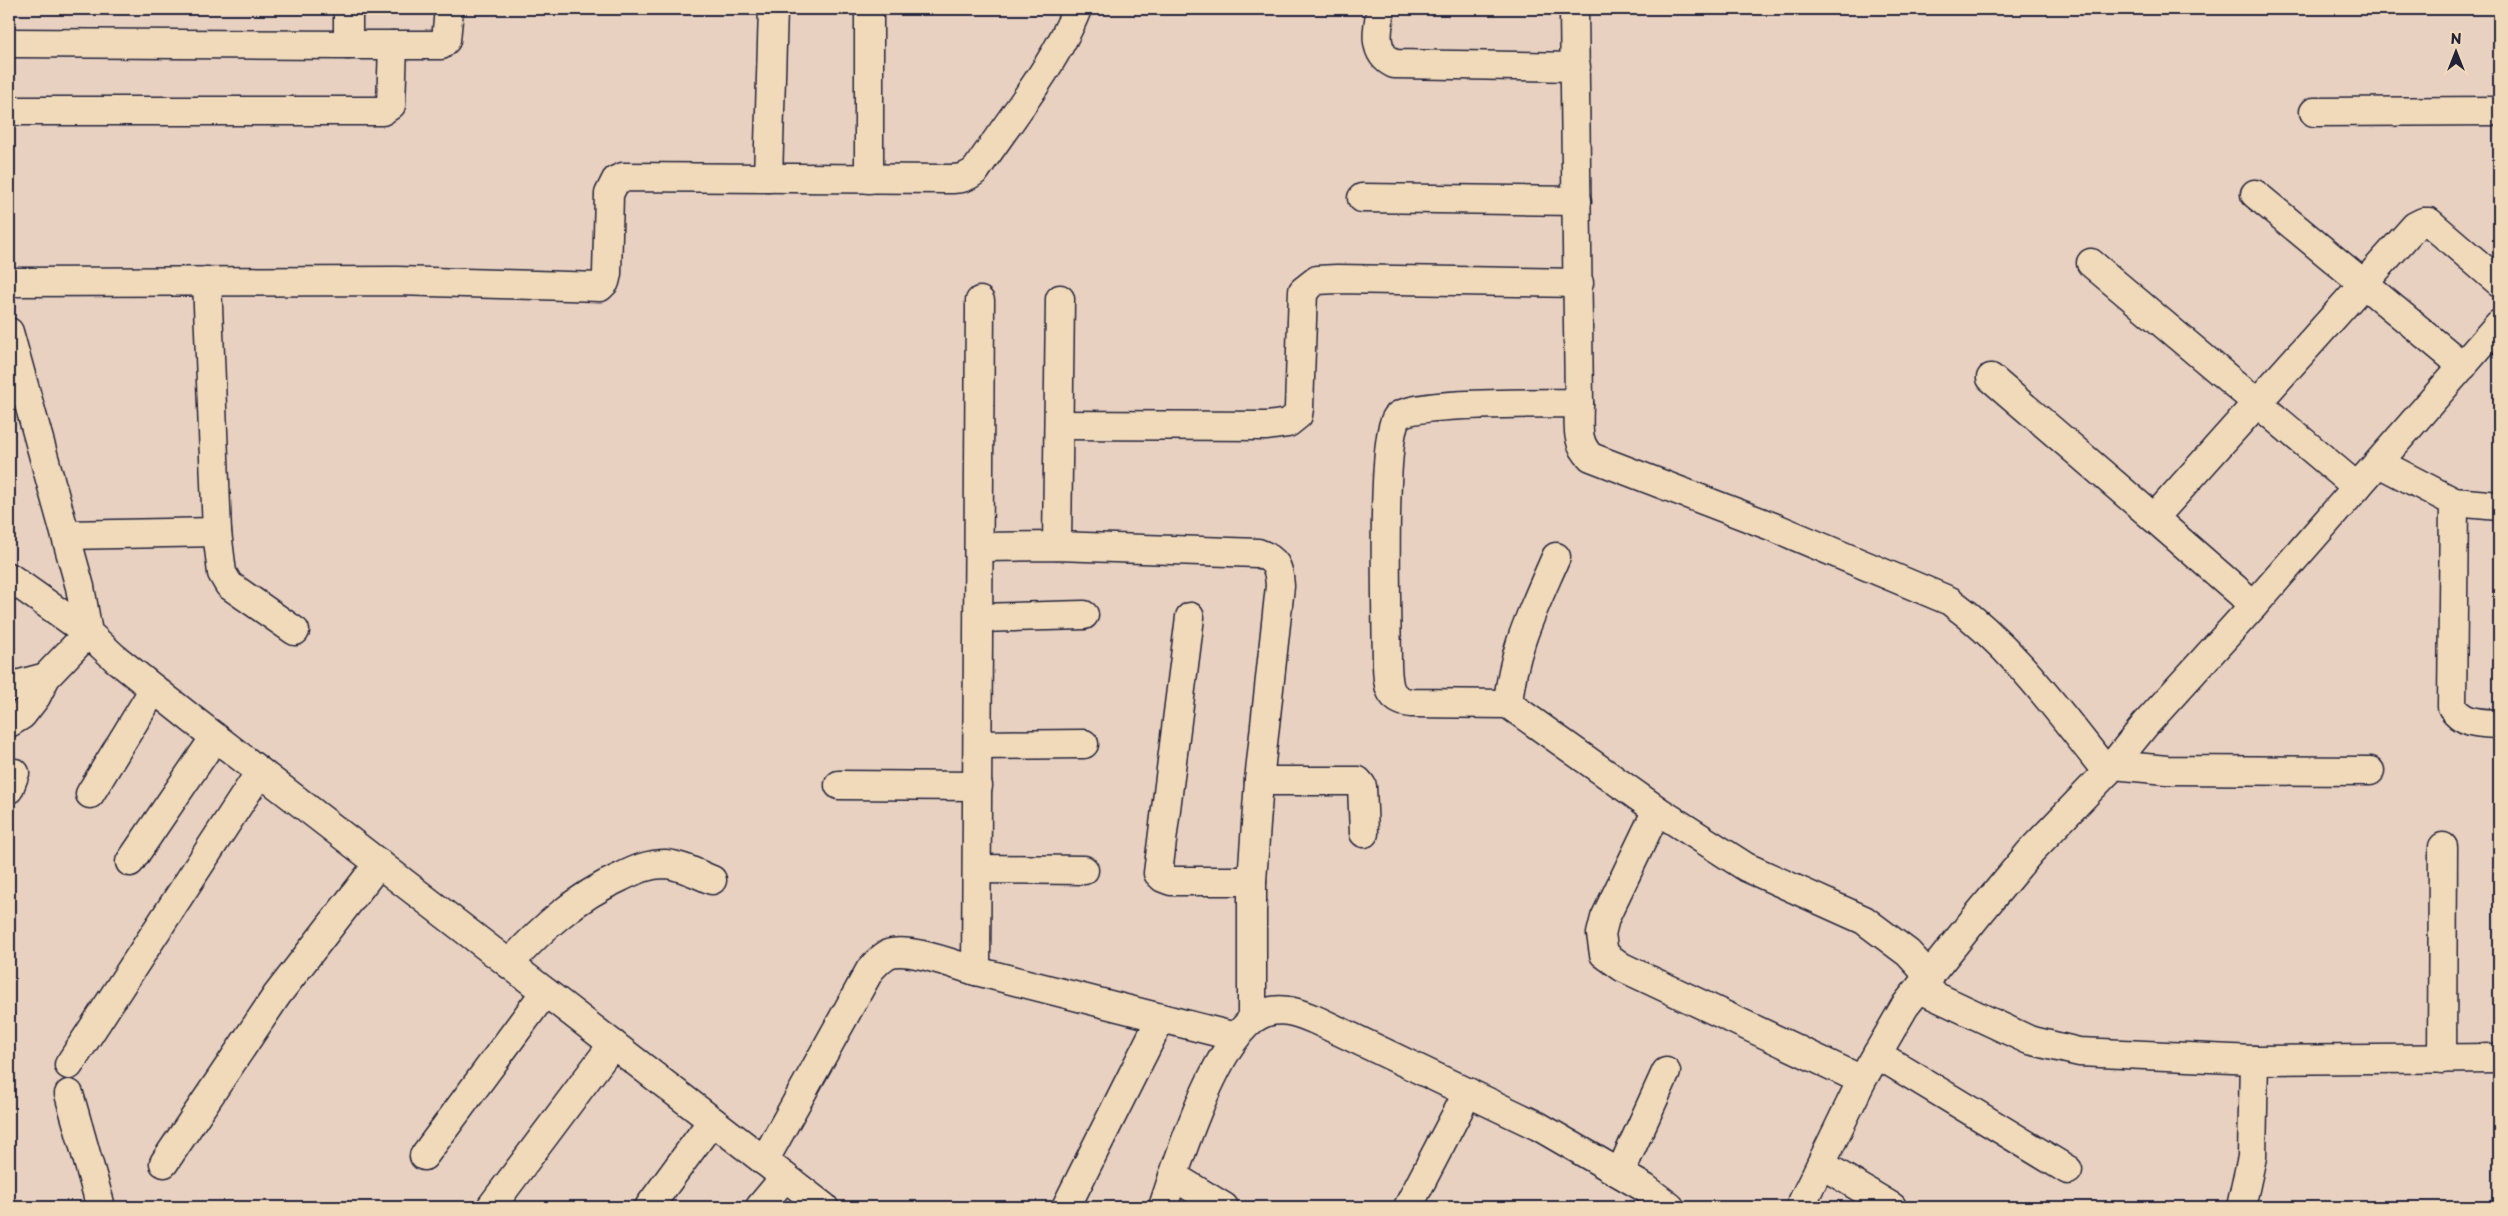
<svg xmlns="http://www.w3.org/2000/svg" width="2508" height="1216" font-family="'Playpen Sans',sans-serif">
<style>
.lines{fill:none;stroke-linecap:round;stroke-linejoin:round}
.minor-casing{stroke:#22223b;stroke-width:31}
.minor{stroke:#f1daba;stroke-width:28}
</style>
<rect width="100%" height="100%" fill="#e8d1c0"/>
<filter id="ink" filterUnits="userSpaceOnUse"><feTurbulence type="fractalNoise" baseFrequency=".02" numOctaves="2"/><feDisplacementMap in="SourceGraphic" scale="10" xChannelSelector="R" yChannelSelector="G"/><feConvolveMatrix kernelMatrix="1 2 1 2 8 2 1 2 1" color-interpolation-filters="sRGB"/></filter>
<g filter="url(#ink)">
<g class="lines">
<defs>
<g id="minor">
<path d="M1381,9C1377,30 1372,53 1394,64L1576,67"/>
<path d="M1574,9L1579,403C1579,423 1575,443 1591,457L1776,528L1950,601C2013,647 2059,712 2107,772"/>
<polyline points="9,43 348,45 348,9"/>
<polyline points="348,45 441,45 446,40 449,9"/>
<polyline points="9,111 382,111 391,105 393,45"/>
<polyline points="2314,112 2499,111"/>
<polyline points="768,178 773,9"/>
<polyline points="869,179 869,9"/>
<polyline points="2255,194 2463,366"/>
<polyline points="1362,198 1577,201"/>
<polyline points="2091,263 2357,487"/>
<polyline points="207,281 217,532 222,573 229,585 295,631"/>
<path d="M9,282L397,281L600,287L605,282L607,274L609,194L616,180L623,177L948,179C960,179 967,178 976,170C1009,121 1056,63 1077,9"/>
<polyline points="9,332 80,587 88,633 115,658 193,720 824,1207"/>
<polyline points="1991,378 2154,518"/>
<path d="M1579,403C1548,404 1416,401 1398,416C1380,430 1387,631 1387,665C1388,685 1388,700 1411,703L1508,704L1657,810L1746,867L1864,920L1908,953L1930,977"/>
<polyline points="1060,425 1267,426 1288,423 1298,415 1299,408 1303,291 1317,280 1337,279 1579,283"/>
<polyline points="2379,463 2454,502 2499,506"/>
<path d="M2454,502L2452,707C2463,724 2481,723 2499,724"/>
<polyline points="66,535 217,532"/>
<polyline points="1057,546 1060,299"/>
<path d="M980,547L1057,546L1258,553C1276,559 1279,567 1280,586L1259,781L1252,881V1019"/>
<polyline points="9,577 88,633 46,677 36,697 22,715 9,723"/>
<polyline points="2254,605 2154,518 2415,226 2423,222 2429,222 2499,282"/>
<polyline points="1190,617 1158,873 1163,878 1171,881 1252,881"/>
<polyline points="979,618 1084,615"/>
<polyline points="9,687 46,677"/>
<path d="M1508,704C1513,648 1534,608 1556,557"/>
<polyline points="978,745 1084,744"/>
<polyline points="2113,765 2167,770 2370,771"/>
<polyline points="1259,781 1358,781 1362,786 1364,833"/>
<polyline points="839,785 978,786"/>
<polyline points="9,789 15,773"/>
<polyline points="90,794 154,689"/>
<polyline points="1657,810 1605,918 1601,934 1604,954 1622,967 1862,1080"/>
<polyline points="130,862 215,737"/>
<polyline points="979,869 1084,870"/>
<path d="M509,964C542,928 576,897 621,877C635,870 648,864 665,864C681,865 697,874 712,880"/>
<polyline points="976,971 1236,1037"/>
<polyline points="1920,989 2029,1040 2079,1052 2254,1060 2499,1058"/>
<polyline points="1877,1054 2068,1170"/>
<polyline points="2442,1059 2443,847"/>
<polyline points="69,1065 260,772"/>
<polyline points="69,1094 101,1207"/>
<polyline points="424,1156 545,992"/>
<path d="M764,1161L870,970C876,963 881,958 888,954C908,946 955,965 976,971L980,301"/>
<polyline points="164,1163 277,995 379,863"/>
<polyline points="1821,1164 1892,1207"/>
<polyline points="1620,1173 1666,1072"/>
<polyline points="1173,1176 1224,1207"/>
<polyline points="491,1207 613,1044"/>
<polyline points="649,1207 712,1121"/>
<polyline points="760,1207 785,1177"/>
<polyline points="1066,1207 1161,1018"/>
<path d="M1163,1207C1177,1164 1220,1025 1267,1012C1286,1007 1301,1014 1318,1021L1538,1126L1645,1188L1670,1207"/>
<polyline points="1408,1207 1468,1092"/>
<polyline points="1800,1207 1862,1080 1905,1006 1977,916 2031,851 2107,772 2145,725 2254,605 2499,324"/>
<polyline points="2241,1207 2252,1157 2254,1060"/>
</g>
</defs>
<use href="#minor" class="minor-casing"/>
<use href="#minor" class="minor"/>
</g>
</g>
<rect width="2508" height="1216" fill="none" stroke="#f1daba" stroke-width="30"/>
<rect x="15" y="15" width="2478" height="1186" fill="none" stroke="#22223b" stroke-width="2" filter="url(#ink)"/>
<g transform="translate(2456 52)" stroke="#f1daba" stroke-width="4" paint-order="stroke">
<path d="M0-4L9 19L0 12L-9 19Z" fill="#22223b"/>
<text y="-8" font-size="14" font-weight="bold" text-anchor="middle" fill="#22223b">N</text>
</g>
</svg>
